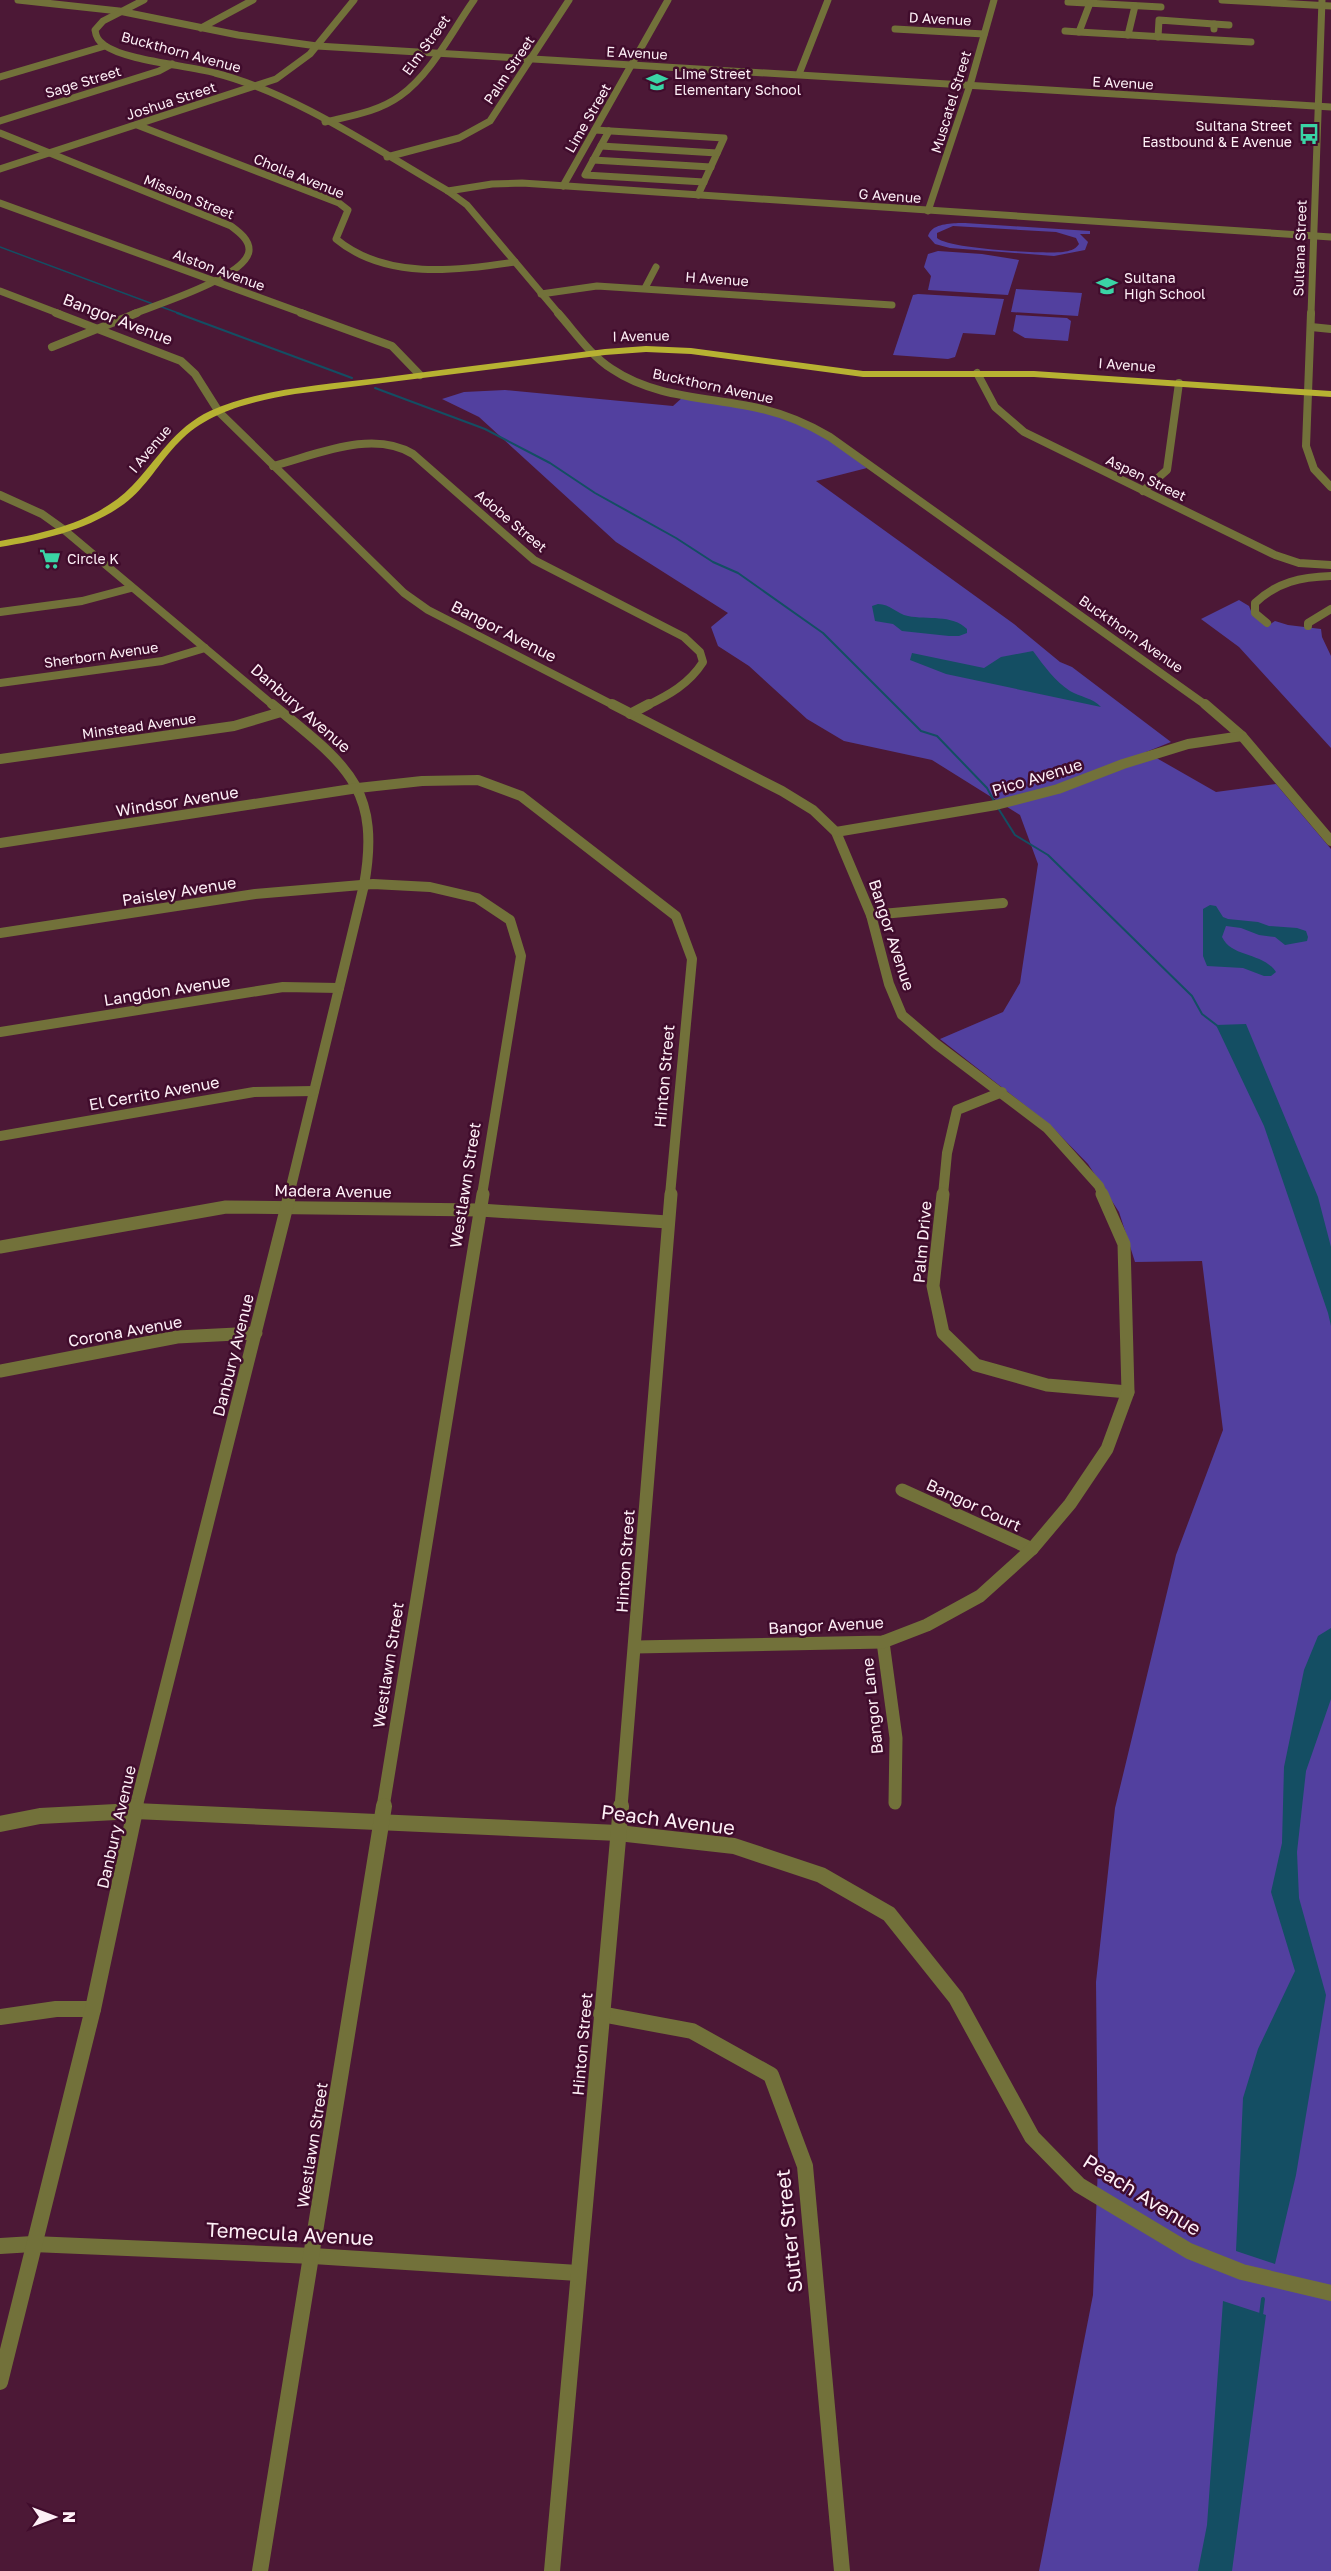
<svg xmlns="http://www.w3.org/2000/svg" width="1331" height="2571" font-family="'Golos Text',sans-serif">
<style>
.green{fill:#52409f;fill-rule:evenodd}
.water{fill:#144e63}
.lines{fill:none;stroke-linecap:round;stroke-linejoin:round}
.stream-far2{stroke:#144e63;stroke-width:1.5}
.stream-far1{stroke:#144e63;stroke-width:2}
.stream{stroke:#144e63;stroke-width:4}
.minor-far4{stroke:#72713a;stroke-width:7}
.minor-far3{stroke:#72713a;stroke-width:8}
.minor-far2{stroke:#72713a;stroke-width:10}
.minor-far1{stroke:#72713a;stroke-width:13}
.minor{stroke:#72713a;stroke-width:16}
.major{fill:#b7b232;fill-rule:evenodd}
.labels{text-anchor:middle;stroke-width:5;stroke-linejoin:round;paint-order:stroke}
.far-street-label{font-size:14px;fill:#fdeff6;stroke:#400c2c}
.far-poi-label{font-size:14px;fill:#fdeff6;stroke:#400c2c;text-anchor:start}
.street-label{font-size:16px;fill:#fdeff6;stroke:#400c2c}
.near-street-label{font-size:20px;fill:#fdeff6;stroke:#400c2c}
</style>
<rect width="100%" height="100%" fill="#4c1836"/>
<g class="green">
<path d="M958,223H965L1090,231V234H1080L1088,242L1085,250L1054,256L950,248L935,244L928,236C932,224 947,224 958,223ZM953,226L1056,232L1076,238L1079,244C1075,250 1069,251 1063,252C1044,254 949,249 937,238V233Z"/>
<polygon points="938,251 982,254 1019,260 1008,295 928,290 931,276 924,267 928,254"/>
<polygon points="1016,289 1082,293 1078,316 1011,312"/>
<polygon points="918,294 1004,299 995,335 963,333 955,357 948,359 893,355 913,295"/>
<polygon points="1016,315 1067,318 1071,321 1068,341 1025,338 1013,331"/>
<path d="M505,390L673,406L683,397C723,405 768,408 805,426C827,436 847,453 867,468L816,481L1014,624L1060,662L1072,667L1171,742L1146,752L1216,792L1276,784L1331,849V2571H1039L1093,2295L1098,2165L1096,1982L1115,1808L1176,1555L1223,1430L1202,1261L1135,1262L1119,1212L1088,1164L1050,1125L940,1039L1003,1012L1020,983L1038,864L1020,815L932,760L844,741L807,719L749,666L718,646L711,627L728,613L616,542L479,417L442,399L464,392Z"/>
<polygon points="1239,600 1249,606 1253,616 1269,625 1275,621 1288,625 1321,629 1322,637 1331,656 1331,748 1239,647 1201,619"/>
</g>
<g class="water">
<path d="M878,604C890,604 897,614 908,616C927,620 952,614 967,629V633L959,636H949L902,631L893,624L875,621L872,606Z"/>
<path d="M1033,651C1044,666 1055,681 1070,691C1080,697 1093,698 1101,707L946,674L910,660L912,653L984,668L1001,657Z"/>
<path d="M1210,905L1216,906L1223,917L1228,919L1258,922L1269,926L1297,928L1306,931L1308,937L1307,941L1285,945L1275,937L1259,935L1241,928L1226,926L1222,937C1232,958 1263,952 1276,972L1271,976H1264L1243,968L1207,966L1203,956V909Z"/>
<polygon points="1246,1024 1318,1197 1331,1247 1331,1326 1328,1313 1264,1126 1216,1025"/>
<polygon points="1331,1628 1331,1699 1306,1771 1297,1852 1299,1898 1326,1995 1296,2175 1275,2264 1236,2251 1243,2098 1258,2049 1295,1971 1271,1892 1282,1843 1284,1767 1304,1670 1318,1636"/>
<polygon points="1223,2301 1266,2315 1232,2571 1198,2571 1207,2525"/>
</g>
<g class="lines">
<g class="stream-far2">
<polyline points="0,247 153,304"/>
<polyline points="159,306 181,314"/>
</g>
<g class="stream-far1">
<polyline points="177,313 352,378"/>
<polyline points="375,388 485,429 550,463 595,493 676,538 713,562 738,573 823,633 921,731 937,736 987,788 995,803"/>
<polyline points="998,808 1015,835 1048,855 1192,996 1202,1014 1219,1027"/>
</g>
<polyline class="stream" points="1261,2315 1263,2299"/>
<g class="minor-far4">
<polyline points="18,0 119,11 238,35 317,46 1331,107"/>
<path d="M144,0L103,21L95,30C96,37 98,41 104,45C126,61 187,65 215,73C294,93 377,150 448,191L467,205L559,314"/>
<polyline points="1222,0 1331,6"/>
<polyline points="1068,2 1161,7"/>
<polyline points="201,28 253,0"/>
<polyline points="895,29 984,34"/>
<polyline points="1214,29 1214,24 1229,25"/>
<polyline points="1065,31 1079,32 1090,3"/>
<polyline points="1079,32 1251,42"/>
<polyline points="1128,35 1135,6"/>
<polyline points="1158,37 1159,20 1214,24"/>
<polyline points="799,74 828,0"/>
<polyline points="0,77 105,46"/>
<polyline points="0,121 159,71 172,64"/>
<path d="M325,122C350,116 378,112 400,96C432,73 452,31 474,0"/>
<path d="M137,125L339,203L348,210L336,239C385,280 457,271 515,262"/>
<polyline points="595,130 724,138 698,195"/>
<polyline points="609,131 585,175 704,182"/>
<path d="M0,133L231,226C239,232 250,240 249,251C246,277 156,305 133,314"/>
<polyline points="601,146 717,153"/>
<polyline points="387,157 459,138 490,121 569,0"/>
<polyline points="593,160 711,167"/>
<polyline points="0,169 276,79 310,54 354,0"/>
<polyline points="563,186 668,0"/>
<polyline points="448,191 492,184 522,183 1331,237"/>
<polyline points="0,203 305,314"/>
<polyline points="928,211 970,85 994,0"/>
<polyline points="645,288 656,267"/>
<polyline points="0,291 60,314"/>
<polyline points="541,294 597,286 892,305"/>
<polyline points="1311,314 1322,0"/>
</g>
<g class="minor-far3">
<polyline points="56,313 181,361 195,374 219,412 404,593 428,610 615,706"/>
<polyline points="301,313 392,346 420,375"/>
<path d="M558,313C575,332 590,355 612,369C656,399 713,397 762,409C787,415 808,424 830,437L1207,706"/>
<polyline points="1311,313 1306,446 1314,469 1331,487"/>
<polyline points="1311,327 1331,329"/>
<polyline points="52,347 137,313"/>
<polyline points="977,373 995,407 1024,432 1275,555 1299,563 1331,565"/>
<path d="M273,466C316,455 372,429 413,454L534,560L684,637L700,652L703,662C689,684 669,695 646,706"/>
<polyline points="1143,491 1167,470 1179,383"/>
<polyline points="0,495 42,514 63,529 274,706"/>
<polyline points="0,612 82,601 131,588"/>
<path d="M1267,623L1255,613V603C1277,582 1301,577 1331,576"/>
<polyline points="1308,626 1308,623 1331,609"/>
<polyline points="0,683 162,661 205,648"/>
</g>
<g class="minor-far2">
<path d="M272,704C343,763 382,785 364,885L289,1195"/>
<polyline points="612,704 782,791 813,810 836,832 871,915 889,984 902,1015 936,1044 1047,1128 1099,1186 1103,1195"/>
<polyline points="1205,704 1242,736 1331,841"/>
<polyline points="630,714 649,704"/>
<polyline points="0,759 234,726 281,712"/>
<polyline points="836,832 996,805 1058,789 1123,764 1188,744 1242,736"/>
<polyline points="0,843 358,788 422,781 478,780 521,796 676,916 692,959 670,1195"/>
<polyline points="871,915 1003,903"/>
<polyline points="0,933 255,894 373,884 430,887 477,898 510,920 521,956 482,1195"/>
<polyline points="0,1032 283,987 339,988"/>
<polyline points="0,1136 254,1092 314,1091"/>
<polyline points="943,1195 947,1153 957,1110 1002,1092"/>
</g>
<g class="minor-far1">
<polyline points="943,1194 933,1286 943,1333 976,1365 1047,1385 1128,1392"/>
<polyline points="0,1247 226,1207 480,1210 668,1222"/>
<polyline points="0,1371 177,1337 256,1333"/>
<polyline points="902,1490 1032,1549"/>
<polyline points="883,1642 896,1738 895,1803"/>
<polyline points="635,1647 883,1642 927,1625 980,1596 1032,1549 1070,1504 1107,1449 1128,1392 1124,1244 1102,1194"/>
<polyline points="136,1807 290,1194"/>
<polyline points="383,1807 483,1194"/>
<polyline points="621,1807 671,1194"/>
</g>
<g class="minor">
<polyline points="0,1824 40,1816 135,1811 618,1833 734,1846 821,1875 889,1914 956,1998 1032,2137 1079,2185 1189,2251 1242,2272 1331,2293"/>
<polyline points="601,2014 692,2031 771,2075 805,2166 842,2571"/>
<polyline points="0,2017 56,2009 93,2009"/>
<polyline points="0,2246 33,2244 313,2256 578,2273"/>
<polyline points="0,2382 93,2009 136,1806"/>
<polyline points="260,2571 384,1806"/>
<polyline points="552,2571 621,1806"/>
</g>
<path class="major" d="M646,346L691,348L863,371H1034L1331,391V397L1034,377H863L691,354L646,352L605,355L295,394C254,401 208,411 179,442C159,462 147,487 124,504C88,530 43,540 0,547V541C47,533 98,521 132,486C158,459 174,428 210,411C263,388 323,385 379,378C454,368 530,359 605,349Z"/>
</g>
<defs>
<symbol id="school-bare" viewBox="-9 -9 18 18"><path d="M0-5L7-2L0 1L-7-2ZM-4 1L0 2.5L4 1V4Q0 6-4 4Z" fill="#3ad4a5" stroke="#400c2c" stroke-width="2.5" paint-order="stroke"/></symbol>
<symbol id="bus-bare" viewBox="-9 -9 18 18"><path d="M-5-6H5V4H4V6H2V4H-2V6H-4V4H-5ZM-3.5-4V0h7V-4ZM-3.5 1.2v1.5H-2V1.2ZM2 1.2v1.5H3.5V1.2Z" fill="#3ad4a5" stroke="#400c2c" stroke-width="2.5" paint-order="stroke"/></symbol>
<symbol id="supermarket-bare" viewBox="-9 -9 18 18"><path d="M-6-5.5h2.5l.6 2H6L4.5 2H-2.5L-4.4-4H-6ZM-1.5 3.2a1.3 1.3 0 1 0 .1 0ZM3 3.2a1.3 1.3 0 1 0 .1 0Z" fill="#3ad4a5" stroke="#400c2c" stroke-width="2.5" paint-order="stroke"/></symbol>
</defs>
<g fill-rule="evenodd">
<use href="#school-bare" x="642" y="67" width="30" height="30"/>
<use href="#bus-bare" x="1294" y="119" width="30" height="30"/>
<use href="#school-bare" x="1092" y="271" width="30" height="30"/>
<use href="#supermarket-bare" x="35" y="544" width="30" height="30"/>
</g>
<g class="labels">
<g class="far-street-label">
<text transform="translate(940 19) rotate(3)" y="5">D Avenue</text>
<text transform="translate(426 45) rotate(-54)" y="5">Elm Street</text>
<text transform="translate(181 52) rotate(15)" y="5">Buckthorn Avenue</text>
<text transform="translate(637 53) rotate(3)" y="5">E Avenue</text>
<text transform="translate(509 70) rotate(-56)" y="5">Palm Street</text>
<text transform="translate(83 82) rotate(-17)" y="5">Sage Street</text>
<text transform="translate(1123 83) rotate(3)" y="5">E Avenue</text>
<text transform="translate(171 101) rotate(-18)" y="5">Joshua Street</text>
<text transform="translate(951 102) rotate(-73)" y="5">Muscatel Street</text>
<text transform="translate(588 118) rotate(-60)" y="5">Lime Street</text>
<text transform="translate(299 176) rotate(22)" y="5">Cholla Avenue</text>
<text transform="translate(890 196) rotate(4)" y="5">G Avenue</text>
<text transform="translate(189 197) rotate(22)" y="5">Mission Street</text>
<text transform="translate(1300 248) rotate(-88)" y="5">Sultana Street</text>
<text transform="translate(219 270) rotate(20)" y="5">Alston Avenue</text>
<text transform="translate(717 279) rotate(4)" y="5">H Avenue</text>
<text transform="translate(641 336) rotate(-1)" y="5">I Avenue</text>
<text transform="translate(1127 365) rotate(4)" y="5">I Avenue</text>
<text transform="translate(713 386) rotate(12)" y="5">Buckthorn Avenue</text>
<text transform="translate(150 449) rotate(-50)" y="5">I Avenue</text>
<text transform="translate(1146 478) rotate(26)" y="5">Aspen Street</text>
<text transform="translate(511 521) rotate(40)" y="5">Adobe Street</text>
<text transform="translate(1131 634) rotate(35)" y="5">Buckthorn Avenue</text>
<text transform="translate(101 655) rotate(-8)" y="5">Sherborn Avenue</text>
<text transform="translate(139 726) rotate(-8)" y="5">Minstead Avenue</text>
</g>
<g class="far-poi-label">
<text x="674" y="79">Lime Street<tspan x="674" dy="16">Elementary School</tspan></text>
<text x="1292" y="131" text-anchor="end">Sultana Street<tspan x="1292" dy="16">Eastbound &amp; E Avenue</tspan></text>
<text x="1124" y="283">Sultana<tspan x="1124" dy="16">High School</tspan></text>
<text x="67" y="564">Circle K</text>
</g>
<g class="street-label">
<text transform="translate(118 319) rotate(21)" y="6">Bangor Avenue</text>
<text transform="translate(504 631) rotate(27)" y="6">Bangor Avenue</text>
<text transform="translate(301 708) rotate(41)" y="6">Danbury Avenue</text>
<text transform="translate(1037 777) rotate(-17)" y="6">Pico Avenue</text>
<text transform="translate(177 801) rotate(-9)" y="6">Windsor Avenue</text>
<text transform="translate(179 891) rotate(-9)" y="6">Paisley Avenue</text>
<text transform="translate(892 935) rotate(72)" y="6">Bangor Avenue</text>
<text transform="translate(167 990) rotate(-9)" y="6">Langdon Avenue</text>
<text transform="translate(664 1076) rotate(-85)" y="6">Hinton Street</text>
<text transform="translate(154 1093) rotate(-10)" y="6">El Cerrito Avenue</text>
<text transform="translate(465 1185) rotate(-81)" y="6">Westlawn Street</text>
<text transform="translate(333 1191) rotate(1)" y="6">Madera Avenue</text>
<text transform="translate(922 1242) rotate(-85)" y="6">Palm Drive</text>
<text transform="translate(125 1331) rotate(-10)" y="6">Corona Avenue</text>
<text transform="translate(233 1355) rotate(-76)" y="6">Danbury Avenue</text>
<text transform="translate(974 1505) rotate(25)" y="6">Bangor Court</text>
<text transform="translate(625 1561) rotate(-86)" y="6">Hinton Street</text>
<text transform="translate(826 1625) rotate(-3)" y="6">Bangor Avenue</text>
<text transform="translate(388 1665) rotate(-81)" y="6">Westlawn Street</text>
<text transform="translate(872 1706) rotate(-96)" y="6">Bangor Lane</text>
<text transform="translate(116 1827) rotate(-77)" y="6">Danbury Avenue</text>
<text transform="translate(582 2044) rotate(-85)" y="6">Hinton Street</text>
<text transform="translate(312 2145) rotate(-81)" y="6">Westlawn Street</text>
</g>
<g class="near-street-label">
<text transform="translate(668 1820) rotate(7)" y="7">Peach Avenue</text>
<text transform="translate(1142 2195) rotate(32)" y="7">Peach Avenue</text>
<text transform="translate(789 2231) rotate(-96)" y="7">Sutter Street</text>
<text transform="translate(290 2234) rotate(3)" y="7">Temecula Avenue</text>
</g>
</g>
<g transform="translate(54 2517) rotate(90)" stroke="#400c2c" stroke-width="4.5" paint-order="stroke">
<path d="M0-4.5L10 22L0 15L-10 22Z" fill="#fdeff6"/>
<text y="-9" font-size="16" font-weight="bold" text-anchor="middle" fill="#fdeff6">N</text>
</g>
</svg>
